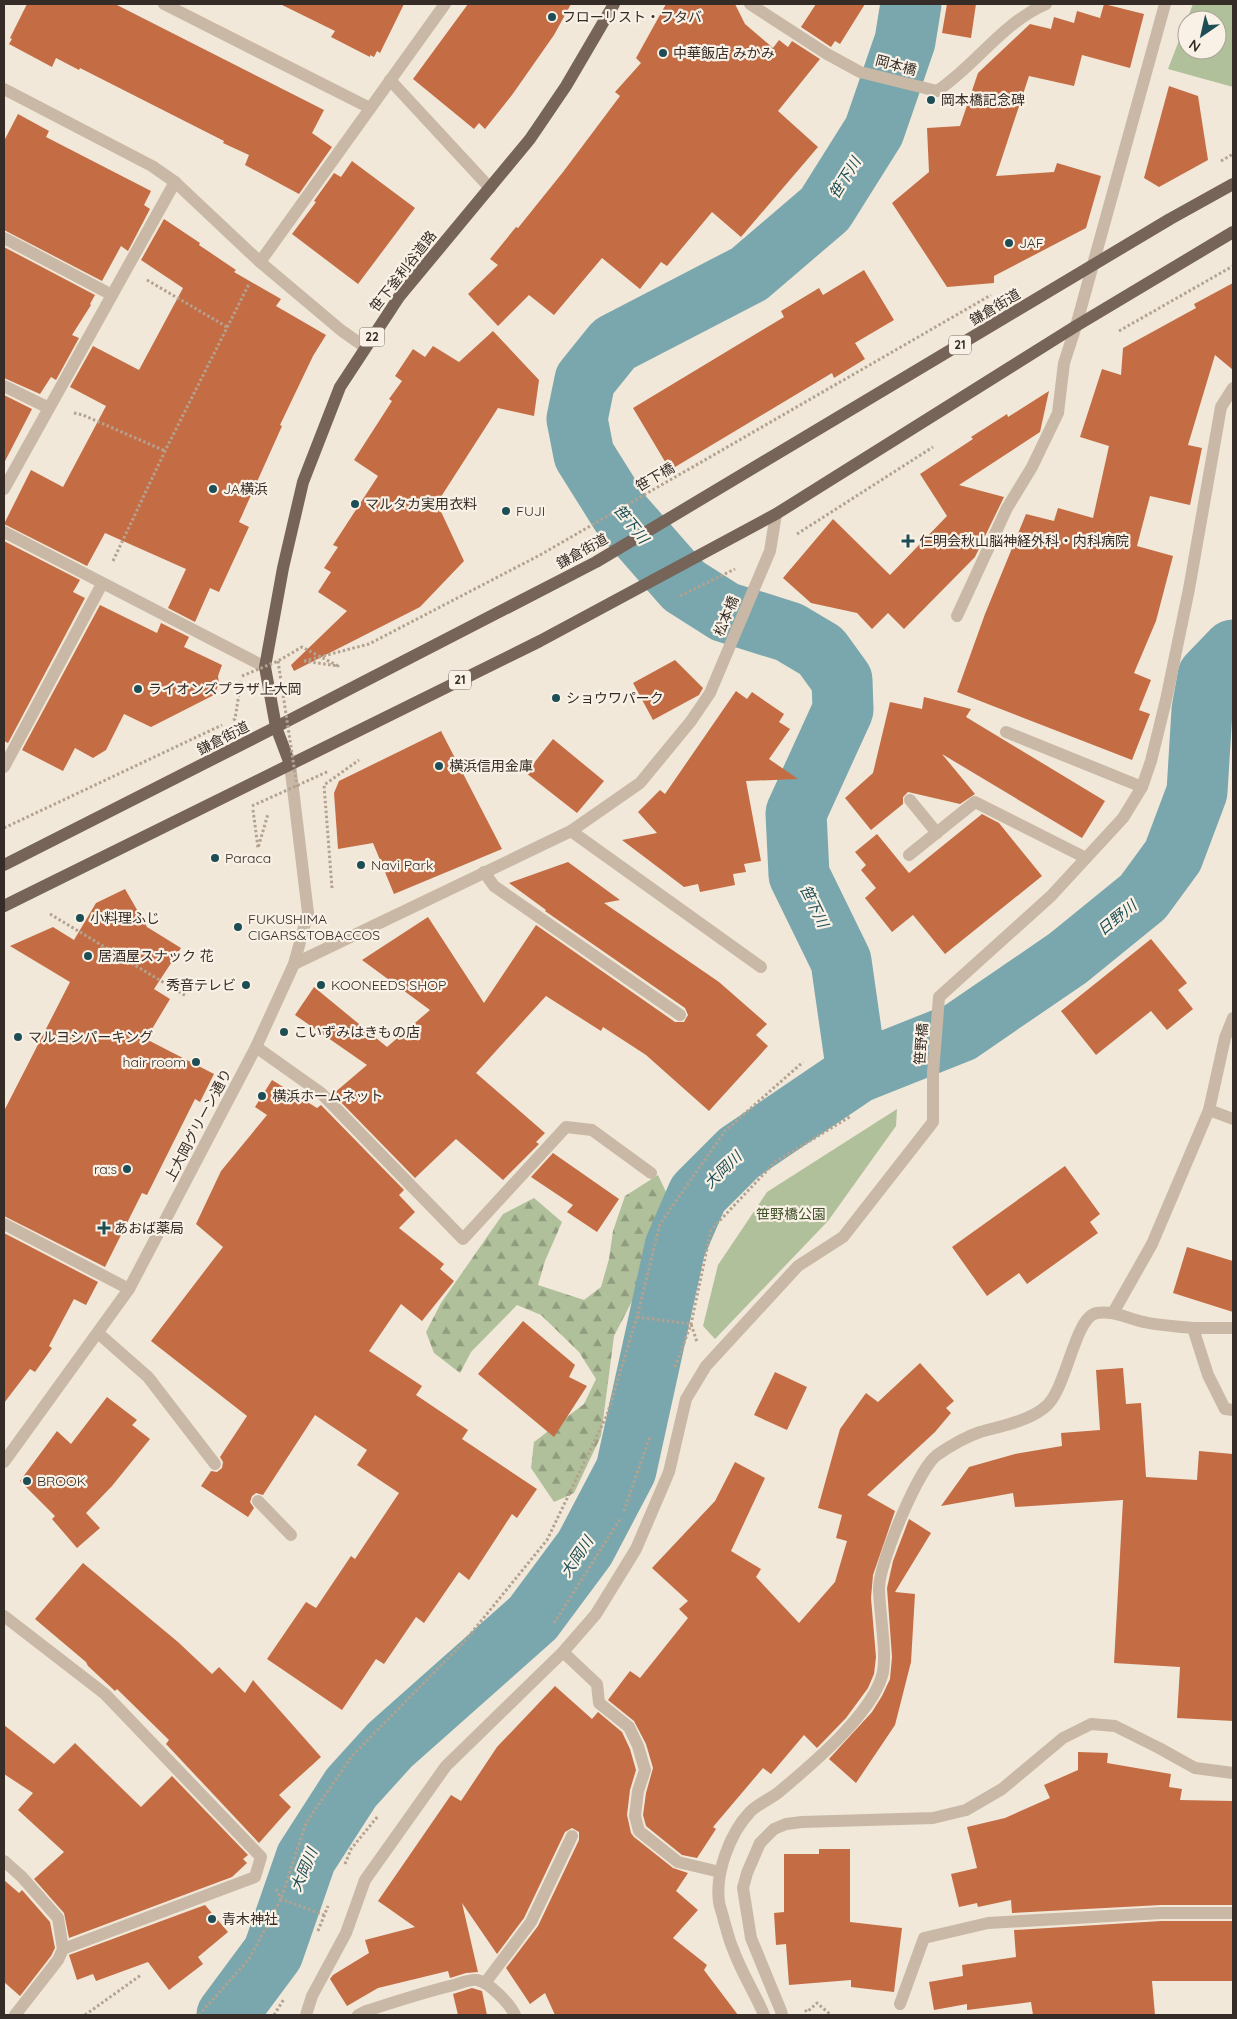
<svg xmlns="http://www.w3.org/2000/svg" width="1237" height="2019" font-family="Quicksand,'Noto Sans JP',sans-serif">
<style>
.green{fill:#b0c09a;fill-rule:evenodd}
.forest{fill:url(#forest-firs)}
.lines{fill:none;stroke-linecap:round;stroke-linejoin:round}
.river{stroke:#79a7ad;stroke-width:61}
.building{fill:#c46d44}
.path{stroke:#b4a290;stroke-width:3;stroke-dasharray:2.5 2.5;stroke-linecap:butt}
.service{stroke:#c9b8a5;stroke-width:12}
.minor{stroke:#c9b8a5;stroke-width:12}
.tertiary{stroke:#c9b8a5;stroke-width:12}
.primary{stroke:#766458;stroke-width:12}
.path-bridge{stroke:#b4a290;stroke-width:3;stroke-dasharray:2.5 2.5;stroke-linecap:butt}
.poi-dot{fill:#1d4d55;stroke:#f9f1e5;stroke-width:2}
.labels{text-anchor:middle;stroke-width:4.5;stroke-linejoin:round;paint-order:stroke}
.shield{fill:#f9f1e5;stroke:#706760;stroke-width:1}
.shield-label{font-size:12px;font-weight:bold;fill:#352c27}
.poi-label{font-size:14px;fill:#352c27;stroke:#f9f1e5;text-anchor:start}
.street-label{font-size:14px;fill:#352c27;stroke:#f9f1e5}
.park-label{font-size:14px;fill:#41522b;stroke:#f9f1e5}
.water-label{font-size:15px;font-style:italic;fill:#1d4d55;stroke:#f9f1e5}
</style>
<defs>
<pattern id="forest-firs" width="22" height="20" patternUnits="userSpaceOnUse" patternTransform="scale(1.25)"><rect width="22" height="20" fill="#b0c09a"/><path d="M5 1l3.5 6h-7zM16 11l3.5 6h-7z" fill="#909c7e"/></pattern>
</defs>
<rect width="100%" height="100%" fill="#f1e8d9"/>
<g class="green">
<path d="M1193,4H1233V87L1168,69ZM1187,20H1217V50H1187Z"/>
<polygon points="897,1109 896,1126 828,1221 715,1339 703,1326 718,1265 767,1192"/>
</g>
<polygon class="forest" points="658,1175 674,1209 657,1253 614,1336 601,1436 574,1493 554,1502 531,1468 534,1442 584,1404 596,1379 579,1352 541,1315 517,1305 471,1352 460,1373 434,1353 426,1332 441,1303 503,1214 534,1198 562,1222 545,1261 538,1285 584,1300 601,1287 609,1259 613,1231 625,1196"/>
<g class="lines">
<g class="river">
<polyline points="857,1073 841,961 799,875 796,813 843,710 842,680 821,651 789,632 725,612 684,586 621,514 584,455 577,419 585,380 614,344 749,274 825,209 874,131 905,41 911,4"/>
<polyline points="227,2015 273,1953 306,1858 351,1788 390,1745 533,1618 585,1548 626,1470 675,1247 698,1194 739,1153 857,1073 960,1032 1068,958 1143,897 1173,856 1197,792 1202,710 1208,676 1233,650"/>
</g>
</g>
<g class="building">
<polygon points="27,4 115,4 324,110 312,133 332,147 299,194 245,165 249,155 223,143 224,141 80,68 79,70 56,58 52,67 9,44 12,39 10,38"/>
<polygon points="280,4 404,4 380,53 377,51 374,57 370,55 370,57 331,37 335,31"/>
<polygon points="468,4 571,4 554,35 512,95 485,129 479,123 474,129 413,79"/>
<polygon points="666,4 735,4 745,24 773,48 779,40 788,47 792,41 820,59 778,111 818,147 741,237 712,212 667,266 661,262 640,289 602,258 554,315 529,295 498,326 468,294 498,265 490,259 516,227 518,228 563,172 620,96 615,92 641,63 636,58"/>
<polygon points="816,4 865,4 840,44 835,41 831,47 801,27"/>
<polygon points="947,4 976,4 971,38 942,33"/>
<polygon points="1104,4 1144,14 1130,68 1082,55 1074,86 1029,76 996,176 1054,172 1057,163 1101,176 1086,228 994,276 994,283 947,287 892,203 929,172 927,128 960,126 978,73 1030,24 1051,29 1054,17 1074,23 1077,11 1100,18"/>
<polygon points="1169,86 1198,96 1208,160 1159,187 1144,178"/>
<polygon points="18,114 49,131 46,137 151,191 144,205 150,209 128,251 121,246 102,281 4,230 4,141"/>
<polygon points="352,161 415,208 358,284 292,234 316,202 314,201 334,173 341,177"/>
<polygon points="164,219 200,243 199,245 236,270 234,272 281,299 276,306 326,335 313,356 280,425 282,426 239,522 249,527 219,592 210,588 195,622 168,608 186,569 105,533 87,566 4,524 31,470 63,487 106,406 70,387 93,346 139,370 183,288 141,260"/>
<polygon points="4,247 95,295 90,304 91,305 72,335 79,338 56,380 51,377 40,394 4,378"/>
<polygon points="864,270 894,320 855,343 865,359 834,378 832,373 670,470 633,408 784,317 781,311 819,288 823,295"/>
<polygon points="1233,283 1233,370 1215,355 1188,445 1202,448 1190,505 1150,496 1137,546 1173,556 1156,621 1134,673 1151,680 1139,710 1150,714 1132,760 957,692 985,614 1026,514 1054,521 1058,508 1093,518 1109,446 1080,437 1102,369 1121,375 1123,348 1196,308 1194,304"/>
<polygon points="493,331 539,380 534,416 498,408 437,503 464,561 420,607 294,671 291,665 347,611 318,592 331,572 324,568 338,547 333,545 378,476 354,460 392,401 389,399 402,381 395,376 413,349 425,357 433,346 459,362"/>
<polygon points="1049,391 1040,432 959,485 1004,497 975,557 904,629 888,613 872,629 857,613 811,603 783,578 833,519 890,575 947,516 920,474 973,439 971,437 1007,414 1008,417"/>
<polygon points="4,395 32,409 4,463"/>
<polygon points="4,541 80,580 73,592 85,598 8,743 4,741"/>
<polygon points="100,605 157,633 161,623 189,637 184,647 222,665 218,676 219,684 214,695 151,727 124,714 106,750 93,758 75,748 63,771 22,750"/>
<polygon points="675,660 703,688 699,695 653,720 633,683"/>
<polygon points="736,691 747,699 752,692 784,714 779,722 790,729 769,759 798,779 746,781 761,861 744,864 746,872 733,874 735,885 700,892 698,884 684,887 622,840 657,833 638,812 660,790 665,794"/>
<polygon points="924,697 971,709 966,717 1105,801 1082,838 942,754 975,794 960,804 908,792 903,797 903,804 871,830 845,798 873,773 890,702 922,709"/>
<polygon points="441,731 502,849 394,894 373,843 338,849 334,793 339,781"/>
<polygon points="553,739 604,781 577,813 526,773"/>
<polygon points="982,814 999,823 1042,876 945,954 913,915 892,932 865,898 876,888 861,870 866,865 855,852 877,834 909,873"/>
<polygon points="568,862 620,900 604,903 719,982 767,1024 756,1035 768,1046 709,1111 646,1055 603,1027 601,1031 546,996 476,1073 545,1133 536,1142 539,1144 503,1180 456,1139 415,1178 333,1094 367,1065 295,1015 314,987 387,1047 430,1010 362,960 428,917 484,1003 536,925 675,1022 684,1022 688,1015 685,1008 545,911 546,910 509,883"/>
<polygon points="125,889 147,927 181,948 154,989 170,999 146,1039 214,1074 200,1102 195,1099 147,1195 142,1193 105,1267 4,1216 4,1111 70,982 10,946 53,927 74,940 96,903"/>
<polygon points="1151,939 1187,983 1178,990 1193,1009 1167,1030 1151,1011 1096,1055 1061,1011"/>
<polygon points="272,1080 317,1108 321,1105 404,1190 399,1195 415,1212 399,1228 444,1264 440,1269 454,1281 422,1321 401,1304 369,1351 422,1386 416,1395 468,1430 462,1439 537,1489 517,1518 512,1514 469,1580 459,1572 424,1623 416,1617 384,1664 376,1659 342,1710 267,1659 306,1602 316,1608 351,1556 355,1559 399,1493 357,1465 367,1450 315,1415 263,1495 256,1493 252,1496 250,1502 254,1508 248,1517 201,1486 211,1471 217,1472 222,1468 223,1462 220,1457 247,1416 151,1341 223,1247 196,1224 221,1171 267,1115 255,1107"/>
<polygon points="553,1153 619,1199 597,1232 567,1212 573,1205 531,1177"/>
<polygon points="1065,1166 1100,1214 1090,1222 1098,1233 1027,1284 1019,1273 987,1296 952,1247"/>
<polygon points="4,1233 98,1282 86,1305 74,1299 49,1346 52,1348 35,1372 30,1369 4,1403"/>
<polygon points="1187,1247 1233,1261 1233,1312 1173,1293"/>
<polygon points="523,1321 575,1365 569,1377 587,1386 554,1437 478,1374"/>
<polygon points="920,1363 954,1401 946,1408 951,1413 935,1432 867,1495 895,1511 873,1575 871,1598 876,1657 874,1674 868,1688 846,1718 817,1748 804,1735 771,1774 763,1768 713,1827 716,1829 697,1858 682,1855 646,1826 643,1815 646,1793 653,1768 646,1744 634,1721 608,1700 630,1671 640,1678 688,1618 679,1609 688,1601 652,1568 715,1501 735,1462 765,1478 731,1551 761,1569 756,1577 799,1623 835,1582 847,1541 836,1538 842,1515 818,1508 840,1429 866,1393 878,1402"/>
<polygon points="1123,1368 1126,1404 1141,1403 1146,1477 1197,1480 1199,1451 1233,1454 1233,1721 1177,1718 1180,1667 1114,1663 1123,1500 1015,1507 1013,1493 941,1506 969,1467 1015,1454 1062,1446 1061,1433 1100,1430 1096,1370"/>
<polygon points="775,1372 807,1387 787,1430 754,1415"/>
<polygon points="107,1397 137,1420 132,1425 150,1439 112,1486 86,1513 100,1528 77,1548 52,1519 55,1516 20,1481 57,1431 71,1444"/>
<polygon points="909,1519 931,1533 895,1592 915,1594 911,1662 895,1725 856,1783 829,1759 872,1712 882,1696 890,1679 892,1657 887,1588 893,1561"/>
<polygon points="83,1563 178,1642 212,1674 219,1667 245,1693 253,1680 321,1757 279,1795 291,1807 259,1843 166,1744 169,1740 117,1689 115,1691 88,1666 86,1662 35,1619"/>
<polygon points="555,1686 592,1719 598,1712 622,1732 630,1749 636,1770 630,1790 627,1815 631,1833 634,1837 673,1868 688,1873 676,1891 698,1910 673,1938 707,1965 704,1970 738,2015 555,2015 545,1993 530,2004 506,1968 538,1926 579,1840 579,1832 572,1828 565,1832 524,1918 497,1954 462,1903 478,1972 466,1973 450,1978 448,1971 378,1988 347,2006 330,1979 333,1975 369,1953 365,1940 415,1927 378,1901 451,1795 461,1801 497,1747"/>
<polygon points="4,1725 54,1764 75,1743 141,1807 172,1776 248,1855 243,1859 247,1863 232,1877 69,1938 64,1913 34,1879 64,1852 18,1810 33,1793 4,1774"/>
<polygon points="1078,1752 1108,1753 1107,1763 1171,1774 1169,1787 1182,1789 1180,1800 1233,1801 1233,1905 1161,1905 1012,1913 1011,1900 978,1907 977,1903 959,1907 951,1874 977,1868 967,1827 1005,1818 1050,1798 1044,1785 1078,1770"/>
<polygon points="819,1849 850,1849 850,1922 902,1928 894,1992 851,1987 851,1980 789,1985 786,1944 776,1945 774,1913 784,1912 784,1854 819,1854"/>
<polygon points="4,1880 19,1893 22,1890 50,1922 55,1948 51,1956 20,1996 4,1982"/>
<polygon points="205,1905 228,1932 198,1957 203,1964 169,1990 148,1962 96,1981 93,1974 77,1980 69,1955"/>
<polygon points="1161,1921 1233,1921 1233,1981 1152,1981 1155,2015 1033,2015 1031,2002 967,2010 967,2004 934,2010 929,1982 963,1976 962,1965 1016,1957 1014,1930"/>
<polygon points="472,1988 482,1991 487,2015 458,2015 453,1994"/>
</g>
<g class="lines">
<g class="path">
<polyline points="1221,161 1233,154"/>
<polyline points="147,280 227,327"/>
<polyline points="1119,331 1233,266"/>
<polyline points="74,413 83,415 165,451"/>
<polyline points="797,534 933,447"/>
<polyline points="113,561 165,451 249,284"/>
<polyline points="680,596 735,569"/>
<polyline points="304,661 369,644 540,555 991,295"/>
<polyline points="233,720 235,719 241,681"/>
<polyline points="253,810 258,848 268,814"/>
<polyline points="4,828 222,725"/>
<polyline points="332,888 324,785 359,760"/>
<polyline points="50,914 186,996"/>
<polyline points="637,1317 691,1324 697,1342"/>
<polyline points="675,1367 691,1324 711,1230 775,1162 851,1116"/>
<polyline points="624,1511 650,1436"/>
<polyline points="554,1623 620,1519"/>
<polyline points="345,1864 351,1849 378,1816"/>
<polyline points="276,1889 281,1899 324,1915"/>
<polyline points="318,1931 328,1906"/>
<polyline points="805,2010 807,2012 817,2003 831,2015"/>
<polyline points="85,2015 141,1975"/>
<polyline points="199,2015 249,1959 281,1899 306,1823 352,1756 464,1642 547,1540 607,1415 637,1317 660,1224 725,1131 803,1062"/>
<polyline points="274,2015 284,1999"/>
</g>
<g class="service">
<polyline points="164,4 370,108"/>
<polyline points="4,238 112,295"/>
<polyline points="260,262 342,331 365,347"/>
<polyline points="4,386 49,408"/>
<polyline points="4,489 175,182"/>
<polyline points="957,616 1007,508 1032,467 1058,413 1064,363 1076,326"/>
<polyline points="1006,732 1142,787"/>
<polyline points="910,800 937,833"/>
<polyline points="571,831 761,967"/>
<polyline points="909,855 975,802 1086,858"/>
<polyline points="484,872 494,886 680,1015"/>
<polyline points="1209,1110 1233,1119"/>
<polyline points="1193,1328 1233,1328"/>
<polyline points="98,1333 148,1377 215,1464"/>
<polyline points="258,1501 291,1535"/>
<polyline points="4,1616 105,1694 261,1857 255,1877 63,1949"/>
<polyline points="563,1652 597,1684 599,1703 629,1727 638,1746 645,1770 638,1791 635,1816 639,1831 678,1862 720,1872"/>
<polyline points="4,1861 22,1877 58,1918 63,1949 58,1960 15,2015"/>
<polyline points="485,1983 531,1922 572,1836"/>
<polyline points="900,2004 924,1938 988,1923 1161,1913 1233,1913"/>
<path d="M358,2015L366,2011C395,2002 424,1992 454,1985C461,1983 470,1979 477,1980C489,1982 510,2004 515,2015"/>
</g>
<g class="minor">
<path d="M750,4L827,54L860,72L937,91C976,65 1002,23 1046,4"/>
<polyline points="390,80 490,188"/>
<polyline points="4,89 152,166 175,182 260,262 445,4"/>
<polyline points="4,532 265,667"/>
<polyline points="4,767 102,584"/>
<polyline points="294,964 571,831 640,783 691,721 710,693 770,551 776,514"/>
<polyline points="256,1047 321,1093 463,1239 566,1127 592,1130 651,1173"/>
<polyline points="4,1224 129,1289"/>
<polyline points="1113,1313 1152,1244 1209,1110 1225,1038 1233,1018"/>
<polyline points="4,1462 129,1289 256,1047 294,964 308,913 290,764"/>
<polyline points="306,2015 312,1996 346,1933 365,1880 446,1766 563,1652 596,1614 636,1549 669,1472 686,1399 706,1366 798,1266 843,1237 933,1122 933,1073 939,997 1051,896 1123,818 1142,787 1151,761 1166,700 1189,589 1221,407 1233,388"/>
<path d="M764,2015C755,1993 741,1972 733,1949C729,1940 727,1930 724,1921C723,1915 720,1908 719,1902C715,1873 730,1833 750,1812C758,1804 770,1799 779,1792C810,1766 870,1716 882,1676C888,1657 879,1611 879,1588C879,1564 918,1469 937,1455C950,1446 965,1437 980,1432C1001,1426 1026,1422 1044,1408C1067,1392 1074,1316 1097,1313C1113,1310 1129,1319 1144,1322C1160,1326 1177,1326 1193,1328L1208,1375L1225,1409L1233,1410"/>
<polyline points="782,2015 781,2011 751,1938 743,1888 747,1873 760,1843 774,1829 786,1824 802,1822 933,1818 966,1810 1002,1789 1063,1738 1091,1724 1115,1726 1159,1748 1195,1768 1233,1773"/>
</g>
<polyline class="tertiary" points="1076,326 1165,4"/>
<g class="primary">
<polyline points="290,764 276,727 265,667 283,568 303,482 340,387 399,297 530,139 566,86 614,4"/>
<polyline points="4,865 276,727 596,562 1170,219 1233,184"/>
<polyline points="4,906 540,641 776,514 1076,326 1233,232"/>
</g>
<g class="path-bridge">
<polyline points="278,661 297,787"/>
<polyline points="242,676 278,661 302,647 338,666 304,661"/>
<polyline points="252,806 329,771"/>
</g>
</g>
<g class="poi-dot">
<circle cx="552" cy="17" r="5"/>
<circle cx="663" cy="53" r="5"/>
<circle cx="931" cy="100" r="5"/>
<circle cx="1009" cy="243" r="5"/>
<circle cx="213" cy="489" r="5"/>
<circle cx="355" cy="504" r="5"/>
<circle cx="506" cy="511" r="5"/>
<path d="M905.5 533.5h5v5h5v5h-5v5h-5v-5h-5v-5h5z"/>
<circle cx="138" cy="689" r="5"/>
<circle cx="556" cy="698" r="5"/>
<circle cx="439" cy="766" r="5"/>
<circle cx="215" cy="858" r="5"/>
<circle cx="361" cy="865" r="5"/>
<circle cx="80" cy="918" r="5"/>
<circle cx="238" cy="927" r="5"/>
<circle cx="88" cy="956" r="5"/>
<circle cx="246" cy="985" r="5"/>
<circle cx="321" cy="985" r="5"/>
<circle cx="284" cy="1032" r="5"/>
<circle cx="18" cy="1037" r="5"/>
<circle cx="196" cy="1062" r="5"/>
<circle cx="262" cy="1096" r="5"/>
<circle cx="127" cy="1169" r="5"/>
<path d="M101.5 1220.5h5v5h5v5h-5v5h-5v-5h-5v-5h5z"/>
<circle cx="27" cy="1481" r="5"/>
<circle cx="212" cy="1919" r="5"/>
</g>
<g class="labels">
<g class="shield">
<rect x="359.5" y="327.5" width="25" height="19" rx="4"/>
<rect x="949" y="335.5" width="22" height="19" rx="4"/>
<rect x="449" y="670.5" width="22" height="19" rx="4"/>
</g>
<g class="shield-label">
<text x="372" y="341">22</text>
<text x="960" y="349">21</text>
<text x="460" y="684">21</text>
</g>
<g class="poi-label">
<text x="562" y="22">フローリスト・フタバ</text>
<text x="673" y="58">中華飯店 みかみ</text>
<text x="941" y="105">岡本橋記念碑</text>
<text x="1019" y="248">JAF</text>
<text x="223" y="494">JA横浜</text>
<text x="365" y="509">マルタカ実用衣料</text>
<text x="516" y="516">FUJI</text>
<text x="919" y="546">仁明会秋山脳神経外科・内科病院</text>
<text x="148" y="694">ライオンズプラザ上大岡</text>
<text x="566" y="703">ショウワパーク</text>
<text x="449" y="771">横浜信用金庫</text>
<text x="225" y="863">Paraca</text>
<text x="371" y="870">Navi Park</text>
<text x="90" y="923">小料理ふじ</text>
<text x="248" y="924">FUKUSHIMA<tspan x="248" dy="16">CIGARS&amp;TOBACCOS</tspan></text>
<text x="98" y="961">居酒屋スナック 花</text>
<text x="236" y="990" text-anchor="end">秀音テレビ</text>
<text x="331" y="990">KOONEEDS SHOP</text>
<text x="294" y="1037">こいずみはきもの店</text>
<text x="28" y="1042">マルヨシパーキング</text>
<text x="186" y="1067" text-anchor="end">hair room</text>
<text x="272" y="1101">横浜ホームネット</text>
<text x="117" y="1174" text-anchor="end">ra:s</text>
<text x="114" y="1233">あおば薬局</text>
<text x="37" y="1486">BROOK</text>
<text x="222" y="1924">青木神社</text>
</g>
<g class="street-label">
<text transform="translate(896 65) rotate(15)" y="5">岡本橋</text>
<text transform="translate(403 271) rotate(-52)" y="5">笹下釜利谷道路</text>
<text transform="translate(995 307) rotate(-31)" y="5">鎌倉街道</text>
<text transform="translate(655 477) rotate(-30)" y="5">笹下橋</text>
<text transform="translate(582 551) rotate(-29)" y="5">鎌倉街道</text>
<text transform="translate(726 616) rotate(-67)" y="5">松本橋</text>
<text transform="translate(223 738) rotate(-27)" y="5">鎌倉街道</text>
<text transform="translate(921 1044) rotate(-86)" y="5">笹野橋</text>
<text transform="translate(198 1125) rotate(-62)" y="5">上大岡グリーン通り</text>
</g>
<g class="park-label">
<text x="791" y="1219">笹野橋公園</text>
</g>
<g class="water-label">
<text transform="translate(845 178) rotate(-58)" y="5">笹下川</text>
<text transform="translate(631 524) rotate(51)" y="5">笹下川</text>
<text transform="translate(814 906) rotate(64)" y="5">笹下川</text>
<text transform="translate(1117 918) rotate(-39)" y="5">日野川</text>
<text transform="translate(723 1170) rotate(-44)" y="5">大岡川</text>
<text transform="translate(577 1557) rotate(-56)" y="5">大岡川</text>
<text transform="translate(304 1870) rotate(-67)" y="5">大岡川</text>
</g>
</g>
<rect width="1237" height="2019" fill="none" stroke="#352c27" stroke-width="10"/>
<g transform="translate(1202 35) rotate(214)"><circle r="24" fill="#f9f1e5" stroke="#aba299"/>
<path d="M0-4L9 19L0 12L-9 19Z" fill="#1d4d55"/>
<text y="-8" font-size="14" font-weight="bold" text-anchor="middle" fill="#352c27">N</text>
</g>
</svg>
